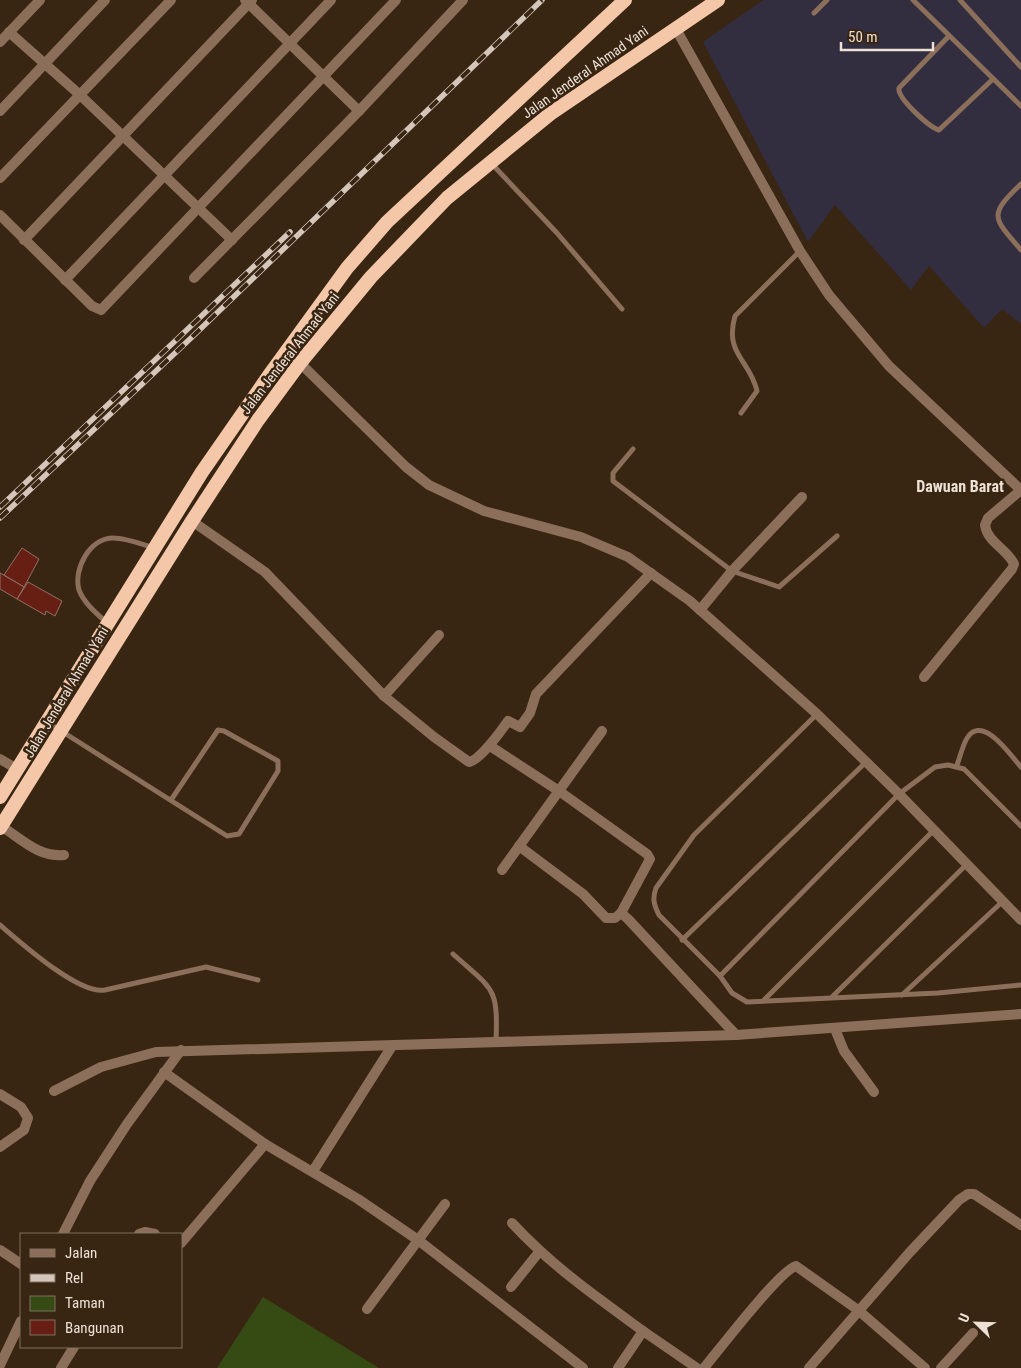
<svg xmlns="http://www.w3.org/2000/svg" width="1021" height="1368" font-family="'Roboto Condensed',sans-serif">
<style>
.industrial{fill:#322e3f}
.green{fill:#364a14}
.building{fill:#671f14;stroke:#907069}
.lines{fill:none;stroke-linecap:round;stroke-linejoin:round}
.service{stroke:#8c6f5b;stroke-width:5}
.minor{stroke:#8c6f5b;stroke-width:10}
.trunk{stroke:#f4c7a8;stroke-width:14}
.rail-casing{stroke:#d4c6ba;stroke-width:5.5}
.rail{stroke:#382512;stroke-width:4;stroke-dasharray:11;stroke-linecap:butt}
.labels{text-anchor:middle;stroke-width:5;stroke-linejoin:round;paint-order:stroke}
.street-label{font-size:14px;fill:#ede0d5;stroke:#382512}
.quarter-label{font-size:16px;font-weight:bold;fill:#ede0d5;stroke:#382512}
</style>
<rect width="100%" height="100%" fill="#382512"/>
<polygon class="industrial" points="763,0 1021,0 1021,324 1002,309 984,328 929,266 911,290 835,205 808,242 703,42"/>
<polygon class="green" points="263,1297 379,1368 217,1368"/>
<g class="building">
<polygon points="22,548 39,559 24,587 4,575"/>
<polygon points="0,573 24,587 17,599 0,589"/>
<polygon points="28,582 62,601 55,616 46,611 45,615 17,599"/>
</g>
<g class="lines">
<g class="service">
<polyline points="913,0 1021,106"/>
<polyline points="960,0 1021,67"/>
<polyline points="814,13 827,0"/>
<path d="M949,36L899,88C897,98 929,127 939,130L993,79"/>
<polyline points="491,163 557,233 622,309"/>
<path d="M1021,184C987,216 994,218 1021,250"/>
<path d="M741,413L757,391C750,360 724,354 735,316L800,251"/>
<polyline points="633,449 613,473 613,481 732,571 779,587 837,536"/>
<path d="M106,622C96,613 84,603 79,590C73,569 90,538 113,538C126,538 141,544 154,548"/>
<path d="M817,714L694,835L656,888C652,899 654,905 659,915L720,976L732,993L747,1002L938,993L1021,985"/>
<polyline points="47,722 227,836 239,834 278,771 278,761 224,731 218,730 171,800"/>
<path d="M957,765C960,757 962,748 966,740C981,711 1011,756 1021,767"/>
<path d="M0,925C20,942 79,995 105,990L206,967L258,980"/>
<polyline points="682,940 866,762"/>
<path d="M453,954C494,991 498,986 496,1042"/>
<polyline points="720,976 899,794 935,767 948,765 964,769 1021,826"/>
<polyline points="902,995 1002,902"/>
<polyline points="832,997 966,865"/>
<polyline points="764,1000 933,831"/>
</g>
<g class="minor">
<polyline points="245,0 359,111"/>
<polyline points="676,29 800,251 829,295 889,366 1021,490"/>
<polyline points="9,32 80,95 232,240"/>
<polyline points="0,42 40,0"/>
<polyline points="0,111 105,0"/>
<polyline points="0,178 171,0"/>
<polyline points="0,215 92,306 101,310 396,0"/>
<polyline points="24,240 252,0"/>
<polyline points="194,278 359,111 463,0"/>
<polyline points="65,280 331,0"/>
<polyline points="300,363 406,467 429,485 484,511 581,537 628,557 690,601 817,714 899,794 1021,920"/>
<path d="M192,521L265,572L384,696L434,737L469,762C480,760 501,731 508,721L520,727L530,713L536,694L651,573"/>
<polyline points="700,610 732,571 802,497"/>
<path d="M924,677L1012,569L1014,564C1007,549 987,542 985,525L988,518L1021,490"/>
<polyline points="384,696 439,635"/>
<polyline points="490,746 559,791 647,854 650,859 621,913"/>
<polyline points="0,759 17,769"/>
<path d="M1,826C23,840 38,857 64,855"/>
<polyline points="519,846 583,894 606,918 615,918 621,913 628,919 736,1035"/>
<polyline points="502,870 602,731"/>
<polyline points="835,1029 844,1051 874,1092"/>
<polyline points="164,1072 265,1144 358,1199 418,1240 583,1368"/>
<polyline points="54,1091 101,1067 156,1052 736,1035 1021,1014"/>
<polyline points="0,1094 21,1107 28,1118 24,1130 0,1147"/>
<polyline points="313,1171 392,1046"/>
<path d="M512,1223C553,1267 595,1296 643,1331"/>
<polyline points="63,1234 90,1181 127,1124 181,1050"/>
<polyline points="139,1234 145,1232 155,1234"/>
<polyline points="181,1243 265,1144"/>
<polyline points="0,1250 21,1264"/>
<polyline points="511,1287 539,1252"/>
<polyline points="367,1309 445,1204"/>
<polyline points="0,1365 21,1321"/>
<polyline points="61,1368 74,1347"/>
<polyline points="618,1368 643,1331 697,1368"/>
<path d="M704,1368C719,1350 779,1271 796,1266L858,1310L925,1368"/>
<polyline points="809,1368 910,1252 959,1200 968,1194 974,1194 1021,1225"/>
<polyline points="941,1368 973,1333"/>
</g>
<g class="trunk">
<polyline points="0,797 202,472 270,374 347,268 387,222 625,0"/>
<polyline points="0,828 192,521 258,420 300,363 371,277 447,198 550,114 718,0"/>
</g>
<defs>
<g id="rail">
<polyline points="0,507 290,232"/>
<polyline points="0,518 191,338 542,0"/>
</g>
</defs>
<use href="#rail" class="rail-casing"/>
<use href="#rail" class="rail"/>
</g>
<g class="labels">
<g class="street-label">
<text transform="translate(585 72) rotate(-35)" y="5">Jalan Jenderal Ahmad Yani</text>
<text transform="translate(290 353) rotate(-52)" y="5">Jalan Jenderal Ahmad Yani</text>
<text transform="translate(66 692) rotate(-59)" y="5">Jalan Jenderal Ahmad Yani</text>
</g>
<g class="quarter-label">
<text x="960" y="492">Dawuan Barat</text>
</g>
</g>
<rect x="20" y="1233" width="162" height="115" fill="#382512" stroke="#807060"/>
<rect x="30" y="1249" width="25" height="8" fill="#8c6f5b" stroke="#807060"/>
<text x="65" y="1258" font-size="15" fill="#ede0d5">Jalan</text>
<rect x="30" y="1274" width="25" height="8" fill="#d4c6ba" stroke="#807060"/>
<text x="65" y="1283" font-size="15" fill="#ede0d5">Rel</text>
<rect x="30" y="1296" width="25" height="15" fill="#364a14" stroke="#807060"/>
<text x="65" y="1308" font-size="15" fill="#ede0d5">Taman</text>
<rect x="30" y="1320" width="25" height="15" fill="#671f14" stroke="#807060"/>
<text x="65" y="1333" font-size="15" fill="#ede0d5">Bangunan</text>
<g transform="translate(976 1323) rotate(293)" stroke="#382512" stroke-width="4" paint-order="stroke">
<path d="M0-4L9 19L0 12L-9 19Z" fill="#ede0d5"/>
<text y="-8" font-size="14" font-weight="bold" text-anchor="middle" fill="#ede0d5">U</text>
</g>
<path d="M841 42v8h92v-8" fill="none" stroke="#ede0d5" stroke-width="2.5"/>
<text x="848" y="42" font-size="15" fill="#ede0d5" stroke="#382512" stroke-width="4" paint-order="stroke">50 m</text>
</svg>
